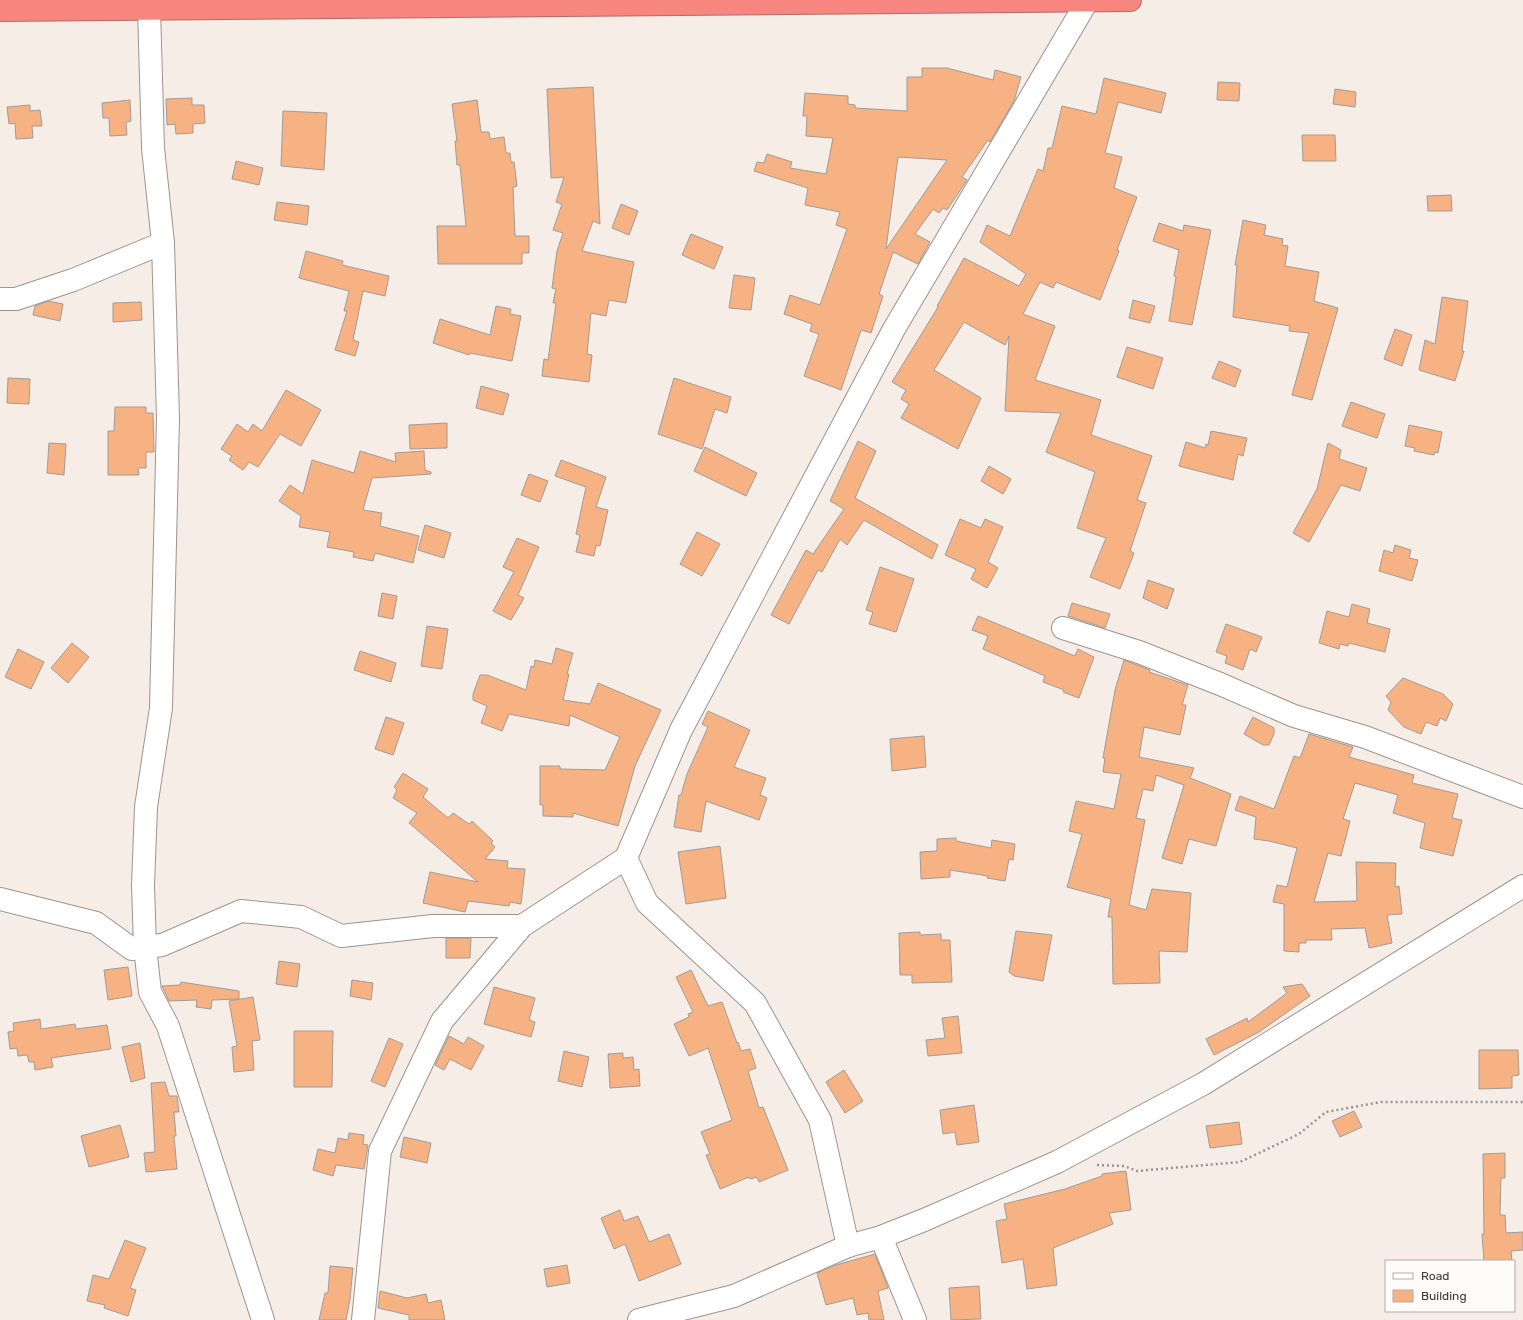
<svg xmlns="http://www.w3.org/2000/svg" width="1523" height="1320" font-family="Rubik,sans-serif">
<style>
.building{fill:#f6b282;stroke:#a39b96;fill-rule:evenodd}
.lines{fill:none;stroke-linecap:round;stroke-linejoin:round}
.street-casing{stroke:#9c948f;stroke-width:24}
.secondary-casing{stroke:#9c948f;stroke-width:24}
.highway-casing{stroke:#b56a66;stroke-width:24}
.path{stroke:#99938f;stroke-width:2.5;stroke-dasharray:2 3;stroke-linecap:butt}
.street{stroke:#fff;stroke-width:22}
.secondary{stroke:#fff;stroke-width:22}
.highway{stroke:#f78580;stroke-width:22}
</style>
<rect width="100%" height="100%" fill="#f6ede7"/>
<g class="building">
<path d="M922,68H947L993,80L995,70L1021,77L1014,101L990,142L988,140L962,177L967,180L947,210L943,208L939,213L933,209L915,234L930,242L918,264L893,252L879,294L883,296L871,333L861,330L841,390L804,376L819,334L810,331L812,324L784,314L790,295L820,305L847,229L836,225L840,212L805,205L808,188L754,171L757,162L764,163L767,154L792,162L790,168L826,174L833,138L806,136L807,116H803L805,93L848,96V104L855,105V108L907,111V77H922ZM898,157L947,160L886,249Z"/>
<polygon points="1104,78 1166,93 1161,113 1118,102 1105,153 1122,157 1114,188 1137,197 1117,250 1119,251 1100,300 1056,282 1053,288 1040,282 1023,314 1055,326 1035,380 1101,400 1091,435 1152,456 1137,500 1146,503 1130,551 1134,553 1120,589 1090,577 1106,538 1077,528 1095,472 1046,452 1061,413 1005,411 1009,336 1005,345 964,322 934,370 981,398 958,449 901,418 909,404 901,399 906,390 892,382 938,307 937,306 964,258 1019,286 1026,274 980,242 987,225 1010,236 1038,169 1043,171 1048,148 1052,148 1062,106 1096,114"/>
<polygon points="1218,82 1240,83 1239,101 1217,100"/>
<polygon points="593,87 600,224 593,221 582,251 634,262 626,303 609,300 606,316 591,313 587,354 592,355 589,382 542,376 544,359 548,360 556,303 553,303 556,289 552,288 557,251 563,233 553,230 562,204 556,202 564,177 551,178 547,89"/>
<polygon points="1335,89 1356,92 1355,107 1333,104"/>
<polygon points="192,98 192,105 204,105 205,123 193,124 193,133 176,134 175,124 167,125 166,99"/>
<polygon points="130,100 131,121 126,122 127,135 110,136 109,118 103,118 102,103"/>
<polygon points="477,100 481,132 489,132 490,139 504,137 506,153 510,153 511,162 514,162 517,186 513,187 515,236 529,236 529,253 522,253 522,264 438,264 437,226 466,226 460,165 457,165 455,141 457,141 452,104"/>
<polygon points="30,105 30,111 40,110 42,126 32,126 33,138 16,139 15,123 9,124 7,107"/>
<polygon points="283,111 327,113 324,170 281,166"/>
<polygon points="1302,135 1335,135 1336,161 1303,161"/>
<polygon points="236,161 263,168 259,185 232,179"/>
<polygon points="1451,195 1452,211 1428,211 1427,196"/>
<polygon points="277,202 309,206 307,225 274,220"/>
<polygon points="621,204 638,211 629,235 612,228"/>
<polygon points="1243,220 1266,225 1264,235 1283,239 1282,245 1288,246 1285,266 1319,272 1314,301 1338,308 1312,400 1292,395 1309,333 1289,331 1290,326 1233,317 1237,265 1235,265"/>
<polygon points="1159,223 1183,231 1184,225 1211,230 1192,325 1169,321 1176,277 1174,276 1179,250 1153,241"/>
<polygon points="691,234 723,247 714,269 682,255"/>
<polygon points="306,251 343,261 342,265 389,276 385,296 363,291 353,340 359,342 355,356 335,350 347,311 344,311 349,291 299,278"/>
<polygon points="734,275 755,278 751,310 729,308"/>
<polygon points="1442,297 1468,301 1462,351 1464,351 1455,381 1419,370 1425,340 1435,344"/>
<polygon points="1133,300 1155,306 1150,323 1129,318"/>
<polygon points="48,301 63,304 60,321 33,315 35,306"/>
<polygon points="141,302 142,320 113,322 113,303"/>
<polygon points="496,306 511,309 510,314 521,316 512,361 470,353 469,355 433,343 440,319 490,335"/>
<polygon points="1395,329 1412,335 1402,366 1384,359"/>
<polygon points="1127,347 1163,358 1153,389 1117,377"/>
<polygon points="1219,361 1241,370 1235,387 1212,378"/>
<polygon points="8,378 30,379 29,404 7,403"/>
<polygon points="674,378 731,397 727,413 715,409 702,449 658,434"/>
<polygon points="481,386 509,394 503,415 476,408"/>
<polygon points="286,390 321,410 301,446 280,434 258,467 249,462 243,470 229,460 232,456 221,449 237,424 248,432 253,424 262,431"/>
<polygon points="1351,402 1385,414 1377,438 1342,426"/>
<polygon points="115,407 146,407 146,413 153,413 154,452 146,452 146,468 138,468 139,475 108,475 108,431 114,431"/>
<polygon points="447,423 447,448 410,449 409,425"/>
<polygon points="1409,425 1442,432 1438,453 1435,452 1434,455 1414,451 1415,448 1405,446"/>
<polygon points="1211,431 1247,438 1243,456 1238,454 1233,480 1179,466 1186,442 1205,448 1206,444 1208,445"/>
<polygon points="858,441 876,451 855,498 938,545 932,559 864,520 847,545 840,539 822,572 818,570 789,624 771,615 806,550 813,554 844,509 830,501"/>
<polygon points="49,443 66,444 64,475 47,473"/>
<polygon points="1328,443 1341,450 1339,459 1367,468 1360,491 1341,485 1309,542 1293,533 1317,489"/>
<polygon points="705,447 757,473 746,496 694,471"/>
<polygon points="360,451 396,462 395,453 424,451 425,470 431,472 431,474 372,478 363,510 382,513 380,526 419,536 413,563 375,553 373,561 353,557 354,552 327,547 330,532 299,527 301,516 279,501 290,485 303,494 312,460 354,473"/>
<polygon points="561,460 606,477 596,507 608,510 600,546 596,545 594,556 576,552 580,535 576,534 586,487 555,476"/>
<polygon points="989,466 1011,479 1003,494 981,481"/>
<polygon points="529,474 548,481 540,502 521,495"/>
<polygon points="960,519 981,528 985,519 1003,527 988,562 998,568 987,588 971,579 976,569 945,555"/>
<polygon points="425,525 451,533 444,558 418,550"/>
<polygon points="697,532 720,544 702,576 680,564"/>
<polygon points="517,538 539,547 518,595 524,598 511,620 493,611 514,572 503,567"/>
<polygon points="1395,545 1411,550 1409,558 1418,560 1412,581 1379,571 1384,550 1393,553"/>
<polygon points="880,567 914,579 896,632 869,624 873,612 866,610"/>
<polygon points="1148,580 1174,589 1167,609 1143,598"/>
<polygon points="382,593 397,596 393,619 378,616"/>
<polygon points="1072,603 1110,614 1105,628 1068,616"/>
<polygon points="1352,604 1370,609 1367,623 1390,629 1385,652 1349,643 1348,646 1340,644 1339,649 1319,643 1327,611 1349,617"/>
<polygon points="978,616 1075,656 1078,649 1094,657 1079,698 1063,692 1064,690 1043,682 1045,676 983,649 988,636 972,630"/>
<polygon points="1226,624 1262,637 1256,652 1250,649 1243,670 1225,663 1227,656 1216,652"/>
<polygon points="427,626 448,629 442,669 421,666"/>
<polygon points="72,643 89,657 68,683 51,668"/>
<polygon points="556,648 573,653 567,674 569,674 563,700 590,704 598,683 661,710 635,766 618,826 573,813 573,817 543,816 543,805 540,805 540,766 560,766 560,769 605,770 620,737 570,715 569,726 509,714 502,731 481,723 487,706 473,700 473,694 480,675 487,675 526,690 531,666 534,667 535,660 552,664"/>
<polygon points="18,649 44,662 31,689 5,677"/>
<polygon points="360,651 396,663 391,682 354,670"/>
<polygon points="1124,660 1150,670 1149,672 1188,685 1182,705 1186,705 1180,735 1144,727 1139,757 1194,768 1190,778 1231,794 1216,846 1189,839 1182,864 1162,858 1184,785 1156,775 1153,791 1143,789 1136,818 1145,820 1129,905 1146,910 1152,889 1191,893 1187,952 1159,951 1160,983 1113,984 1112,917 1108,917 1111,899 1067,887 1082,834 1069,831 1076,801 1114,809 1121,774 1103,772 1105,758 1103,758 1115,690"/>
<polygon points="1403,678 1443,694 1453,704 1446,721 1440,718 1437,726 1426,722 1421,734 1404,727 1388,710 1391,702 1386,696"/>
<polygon points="708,711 750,730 734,767 766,778 760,795 767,798 759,820 706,801 701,832 674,827 679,795 681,795 687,774 708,727 702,724"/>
<polygon points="386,717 404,723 393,755 375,749"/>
<polygon points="1253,717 1274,728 1274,734 1269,745 1263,745 1244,734"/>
<polygon points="1309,734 1353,747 1349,757 1414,775 1412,783 1458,794 1452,818 1462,820 1453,856 1420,848 1425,823 1393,813 1398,795 1355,783 1343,819 1350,821 1341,856 1328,853 1314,902 1357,901 1356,862 1396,863 1395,887 1399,886 1402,914 1387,915 1392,943 1369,948 1365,928 1331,929 1332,940 1306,940 1306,943 1299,943 1299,952 1284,951 1284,904 1273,902 1277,885 1287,887 1297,848 1269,841 1254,839 1256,817 1235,810 1240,796 1274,809 1294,756 1300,758"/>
<polygon points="924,736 926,767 892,771 890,739"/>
<polygon points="403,773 428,789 423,797 448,818 453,813 469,824 472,821 493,841 491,843 495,847 485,859 508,861 507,868 525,869 521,904 510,902 509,906 468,901 465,912 423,903 430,872 478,882 409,823 417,813 393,798 397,790 394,787"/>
<polygon points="956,838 956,841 991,848 992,840 1015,844 1013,860 1009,859 1005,881 987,878 988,876 950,870 950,877 921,879 920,852 937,851 937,839"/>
<polygon points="720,846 726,898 686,904 678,852"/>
<polygon points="1016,931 1052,935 1043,981 1014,976 1009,972"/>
<polygon points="920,932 920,935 941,934 941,940 950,940 952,982 912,983 912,975 900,975 899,933"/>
<polygon points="446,938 471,938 470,958 446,958"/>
<polygon points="279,961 300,964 297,987 276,984"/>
<polygon points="128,967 132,996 108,1000 104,970"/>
<polygon points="691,970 708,1006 722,1002 737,1043 738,1042 741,1051 750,1049 756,1068 748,1071 759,1108 763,1107 788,1170 759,1182 757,1177 750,1179 749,1177 720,1189 706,1155 710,1154 701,1132 732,1120 708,1048 689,1056 674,1024 689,1017 688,1014 693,1012 676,977"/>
<polygon points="352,980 373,983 371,1000 350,996"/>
<polygon points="181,982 239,991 239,999 212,1000 211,1009 196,1007 197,1000 169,1001 162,986 180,985"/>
<polygon points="1302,984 1310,996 1259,1032 1214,1055 1206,1039 1247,1018 1248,1022 1287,993 1283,987"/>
<polygon points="494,987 535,998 529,1020 535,1022 531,1037 484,1024"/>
<polygon points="253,997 260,1040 252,1041 254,1070 234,1072 232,1047 237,1046 229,1001"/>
<polygon points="958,1016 962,1053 928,1056 926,1040 945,1038 942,1018"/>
<polygon points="40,1019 41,1029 75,1024 76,1029 107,1025 111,1049 51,1058 53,1067 35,1070 34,1062 29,1062 27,1055 18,1056 17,1048 10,1049 8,1032 14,1031 13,1023"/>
<polygon points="294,1031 333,1031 332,1087 294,1087"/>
<polygon points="449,1036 464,1044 468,1037 484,1046 471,1070 450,1059 444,1070 435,1065"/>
<polygon points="389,1038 403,1044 385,1087 371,1081"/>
<polygon points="140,1043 145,1078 131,1082 122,1047"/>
<polygon points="1479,1050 1518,1050 1519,1075 1512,1076 1512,1088 1479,1089"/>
<polygon points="564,1051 589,1057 582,1087 558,1081"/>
<polygon points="623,1053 623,1058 633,1057 634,1070 639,1069 640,1086 610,1088 608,1054"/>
<polygon points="844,1070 863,1101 845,1113 826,1082"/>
<polygon points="165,1082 169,1096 177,1096 179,1112 174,1112 176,1136 174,1136 177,1169 146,1172 144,1153 155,1152 151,1083"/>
<polygon points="974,1105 979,1142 957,1145 955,1132 943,1134 940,1110"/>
<polygon points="1354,1111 1362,1127 1340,1137 1332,1121"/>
<polygon points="1239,1122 1242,1144 1210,1148 1206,1126"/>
<polygon points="120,1125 129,1157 89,1167 81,1136"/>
<polygon points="349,1133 364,1135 363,1144 368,1145 364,1169 336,1165 333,1176 313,1170 318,1149 335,1153 338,1138 348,1140"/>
<polygon points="404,1137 431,1143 427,1163 400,1157"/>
<polygon points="1505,1153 1505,1178 1501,1178 1500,1215 1505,1215 1506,1233 1523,1232 1523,1250 1511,1251 1512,1261 1484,1261 1482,1234 1484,1234 1483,1154"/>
<polygon points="1126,1171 1131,1210 1109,1213 1113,1224 1053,1248 1057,1285 1027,1289 1023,1259 1002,1263 996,1221 1007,1219 1004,1204 1065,1189 1102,1176 1102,1174"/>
<polygon points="620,1210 624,1221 638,1216 649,1242 669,1234 681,1264 639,1281 625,1244 614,1249 601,1218"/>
<polygon points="125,1240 146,1248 130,1288 136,1290 128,1316 104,1308 105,1305 87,1301 93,1275 109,1279"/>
<polygon points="875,1254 888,1288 878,1291 884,1320 869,1320 868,1313 857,1315 853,1298 826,1305 817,1273 836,1265"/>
<polygon points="567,1265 570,1283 547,1287 544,1269"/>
<polygon points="330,1266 353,1268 350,1299 346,1320 319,1320 325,1293 328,1293"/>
<polygon points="979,1286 981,1319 951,1320 949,1288"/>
<polygon points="380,1291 407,1298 426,1294 428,1303 441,1300 445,1320 409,1320 409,1315 378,1308"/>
</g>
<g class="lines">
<defs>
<g id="street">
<polyline points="149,8 153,148 163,243 168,418 161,708 146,807 143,885 145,947 150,992 168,1026 263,1320"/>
<polyline points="0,299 16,299 73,280 163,243"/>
<polyline points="1063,628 1139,652 1220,684 1294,716 1365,737 1523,797"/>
<polyline points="626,858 647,903 755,1003 820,1120 848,1246"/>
<polyline points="0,899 96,923 132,949 162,945 241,911 301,917 341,936 433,926 522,926"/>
<polyline points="881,1237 915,1320"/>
<polyline points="363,1320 380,1151 442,1021 522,926 626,858 681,730 894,329 1088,0"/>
</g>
<polyline id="secondary" points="639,1320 734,1296 848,1246 881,1237 924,1220 1057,1162 1203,1084 1523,886"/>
<polyline id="highway" points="0,10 1130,0"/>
</defs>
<use href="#street" class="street-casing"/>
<use href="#secondary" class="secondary-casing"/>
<use href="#highway" class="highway-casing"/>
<polyline class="path" points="1097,1165 1124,1166 1137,1171 1240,1162 1299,1134 1326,1112 1381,1102 1523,1102"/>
<use href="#street" class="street"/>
<use href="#secondary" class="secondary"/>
<use href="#highway" class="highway"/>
</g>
<rect x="1385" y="1260" width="130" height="52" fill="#fffbf9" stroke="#b1adab"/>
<rect x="1393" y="1273" width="20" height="6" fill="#ffffff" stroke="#b1adab"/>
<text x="1421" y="1280" font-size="12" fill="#3b3836">Road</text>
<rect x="1393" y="1290" width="20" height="12" fill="#f6b282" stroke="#b1adab"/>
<text x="1421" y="1300" font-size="12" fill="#3b3836">Building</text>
</svg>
